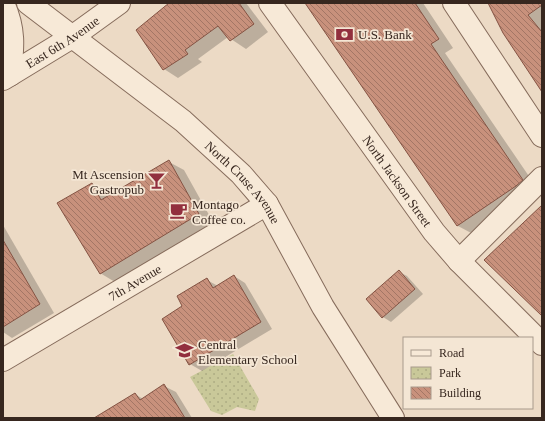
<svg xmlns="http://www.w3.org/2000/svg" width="545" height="421" font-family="'Times New Roman',serif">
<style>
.park{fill:url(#park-dots)}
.shadow{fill:#0003}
.building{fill:url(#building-back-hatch);stroke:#845343}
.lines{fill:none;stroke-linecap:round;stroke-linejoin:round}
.minor-casing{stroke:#866c5c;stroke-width:24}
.minor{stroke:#f7e9d7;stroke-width:22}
.labels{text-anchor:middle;stroke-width:3.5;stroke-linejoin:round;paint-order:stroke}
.poi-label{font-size:13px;fill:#37271f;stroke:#f4e6d4;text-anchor:start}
.street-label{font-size:13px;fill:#37271f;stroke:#f4e6d4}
</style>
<defs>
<pattern id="park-dots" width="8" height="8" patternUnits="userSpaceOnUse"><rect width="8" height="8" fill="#c9c899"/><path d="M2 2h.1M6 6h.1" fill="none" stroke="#adac83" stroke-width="1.8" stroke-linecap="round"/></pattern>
<pattern id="building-back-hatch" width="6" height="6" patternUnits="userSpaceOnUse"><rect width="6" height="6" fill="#c8917c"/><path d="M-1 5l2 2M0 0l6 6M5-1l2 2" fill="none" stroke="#a37665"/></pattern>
</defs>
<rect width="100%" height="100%" fill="#ecdac5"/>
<polygon class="park" points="233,354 259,399 255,411 237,407 222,415 211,411 190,377"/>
<g class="shadow">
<polygon points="170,3 246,3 268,32 246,49 228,37 198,59 202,62 178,78 164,69"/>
<polygon points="307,3 423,3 453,48 445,53 537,188 473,234 458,226"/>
<polygon points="489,3 542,3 542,90"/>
<polygon points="169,162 184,170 213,222 115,282 100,273 92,184 106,192 109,197"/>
<polygon points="3,225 54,313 12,338 3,332"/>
<polygon points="399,272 407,276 423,294 391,322 383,317 367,299"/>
<polygon points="234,276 245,283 272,329 202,371 190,364 184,307 207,280 218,286"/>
<polygon points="164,386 176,392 192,418 96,418 135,394 143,399"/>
</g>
<g class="building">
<polygon points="169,3 239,3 254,24 230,41 218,26 185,50 188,54 163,70 136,30"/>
<polygon points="305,3 415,3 439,39 431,44 523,180 516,186 457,226"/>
<polygon points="488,3 542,3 542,5 528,15 542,32 542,92 503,33"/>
<polygon points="169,160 199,214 100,274 57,203 92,183 101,200"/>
<polygon points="542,205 542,316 484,260"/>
<polygon points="3,240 40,304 3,327"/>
<polygon points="399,270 415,289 382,318 366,299"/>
<polygon points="234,275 261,322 189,365 162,319 182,306 177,296 207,278 213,288"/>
<polygon points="164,384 185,418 94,418 135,393 140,400"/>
</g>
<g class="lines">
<defs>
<g id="minor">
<path d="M3,3C15,29 13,47 10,75"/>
<path id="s1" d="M28,3L183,121L241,174L267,204L323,307L393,418"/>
<path id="s2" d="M270,3L434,232L459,261L542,344"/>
<polyline points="454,3 542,136"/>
<path id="s3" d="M3,79L72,37L119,3"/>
<polyline points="459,261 542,178"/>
<path id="s4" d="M3,360L267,204"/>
</g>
</defs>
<use href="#minor" class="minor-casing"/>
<use href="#minor" class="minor"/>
</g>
<defs>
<symbol id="bank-bare" viewBox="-9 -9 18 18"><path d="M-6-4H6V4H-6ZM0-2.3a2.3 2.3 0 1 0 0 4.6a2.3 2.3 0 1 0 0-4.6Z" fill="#922f3e" stroke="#f4e6d4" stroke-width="2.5" paint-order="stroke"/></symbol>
<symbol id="bar-bare" viewBox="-9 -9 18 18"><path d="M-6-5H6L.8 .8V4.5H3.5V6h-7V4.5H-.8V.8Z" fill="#922f3e" stroke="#f4e6d4" stroke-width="2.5" paint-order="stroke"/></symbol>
<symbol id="cafe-bare" viewBox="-9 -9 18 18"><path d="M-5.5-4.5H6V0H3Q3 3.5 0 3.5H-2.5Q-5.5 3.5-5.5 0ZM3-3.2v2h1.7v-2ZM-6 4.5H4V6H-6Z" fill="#922f3e" stroke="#f4e6d4" stroke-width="2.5" paint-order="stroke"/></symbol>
<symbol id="school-bare" viewBox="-9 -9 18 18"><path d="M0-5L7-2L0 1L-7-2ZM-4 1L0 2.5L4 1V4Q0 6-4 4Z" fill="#922f3e" stroke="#f4e6d4" stroke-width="2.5" paint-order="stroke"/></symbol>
</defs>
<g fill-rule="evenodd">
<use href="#bank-bare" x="332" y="22" width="25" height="25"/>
<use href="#bar-bare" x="144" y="168" width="25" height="25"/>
<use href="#cafe-bare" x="166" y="198" width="25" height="25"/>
<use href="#school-bare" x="172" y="338" width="25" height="25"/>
</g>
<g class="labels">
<g class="poi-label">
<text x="358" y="39">U.S. Bank</text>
<text x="144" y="179" text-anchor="end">Mt Ascension<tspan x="144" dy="15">Gastropub</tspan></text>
<text x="192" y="209">Montago<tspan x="192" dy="15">Coffee co.</tspan></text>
<text x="198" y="349">Central<tspan x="198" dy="15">Elementary School</tspan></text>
</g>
<g class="street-label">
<text dy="5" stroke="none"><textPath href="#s3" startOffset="70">East 6th Avenue</textPath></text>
<text dy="5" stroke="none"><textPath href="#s2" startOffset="219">North Jackson Street</textPath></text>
<text dy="5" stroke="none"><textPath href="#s1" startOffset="281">North Cruse Avenue</textPath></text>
<text dy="5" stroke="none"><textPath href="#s4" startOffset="153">7th Avenue</textPath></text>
</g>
</g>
<rect width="545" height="421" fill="none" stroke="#37271f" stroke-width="8"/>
<rect x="403" y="337" width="130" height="72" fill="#f4e6d4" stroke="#a89a8c"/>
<rect x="411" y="350" width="20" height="6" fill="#f7e9d7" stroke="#a89a8c"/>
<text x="439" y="357" font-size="12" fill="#37271f">Road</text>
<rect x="411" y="367" width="20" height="12" fill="url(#park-dots)" stroke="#a89a8c"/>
<text x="439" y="377" font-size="12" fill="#37271f">Park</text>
<rect x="411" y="387" width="20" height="12" fill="url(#building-back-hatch)" stroke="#a89a8c"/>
<text x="439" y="397" font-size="12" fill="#37271f">Building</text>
</svg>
